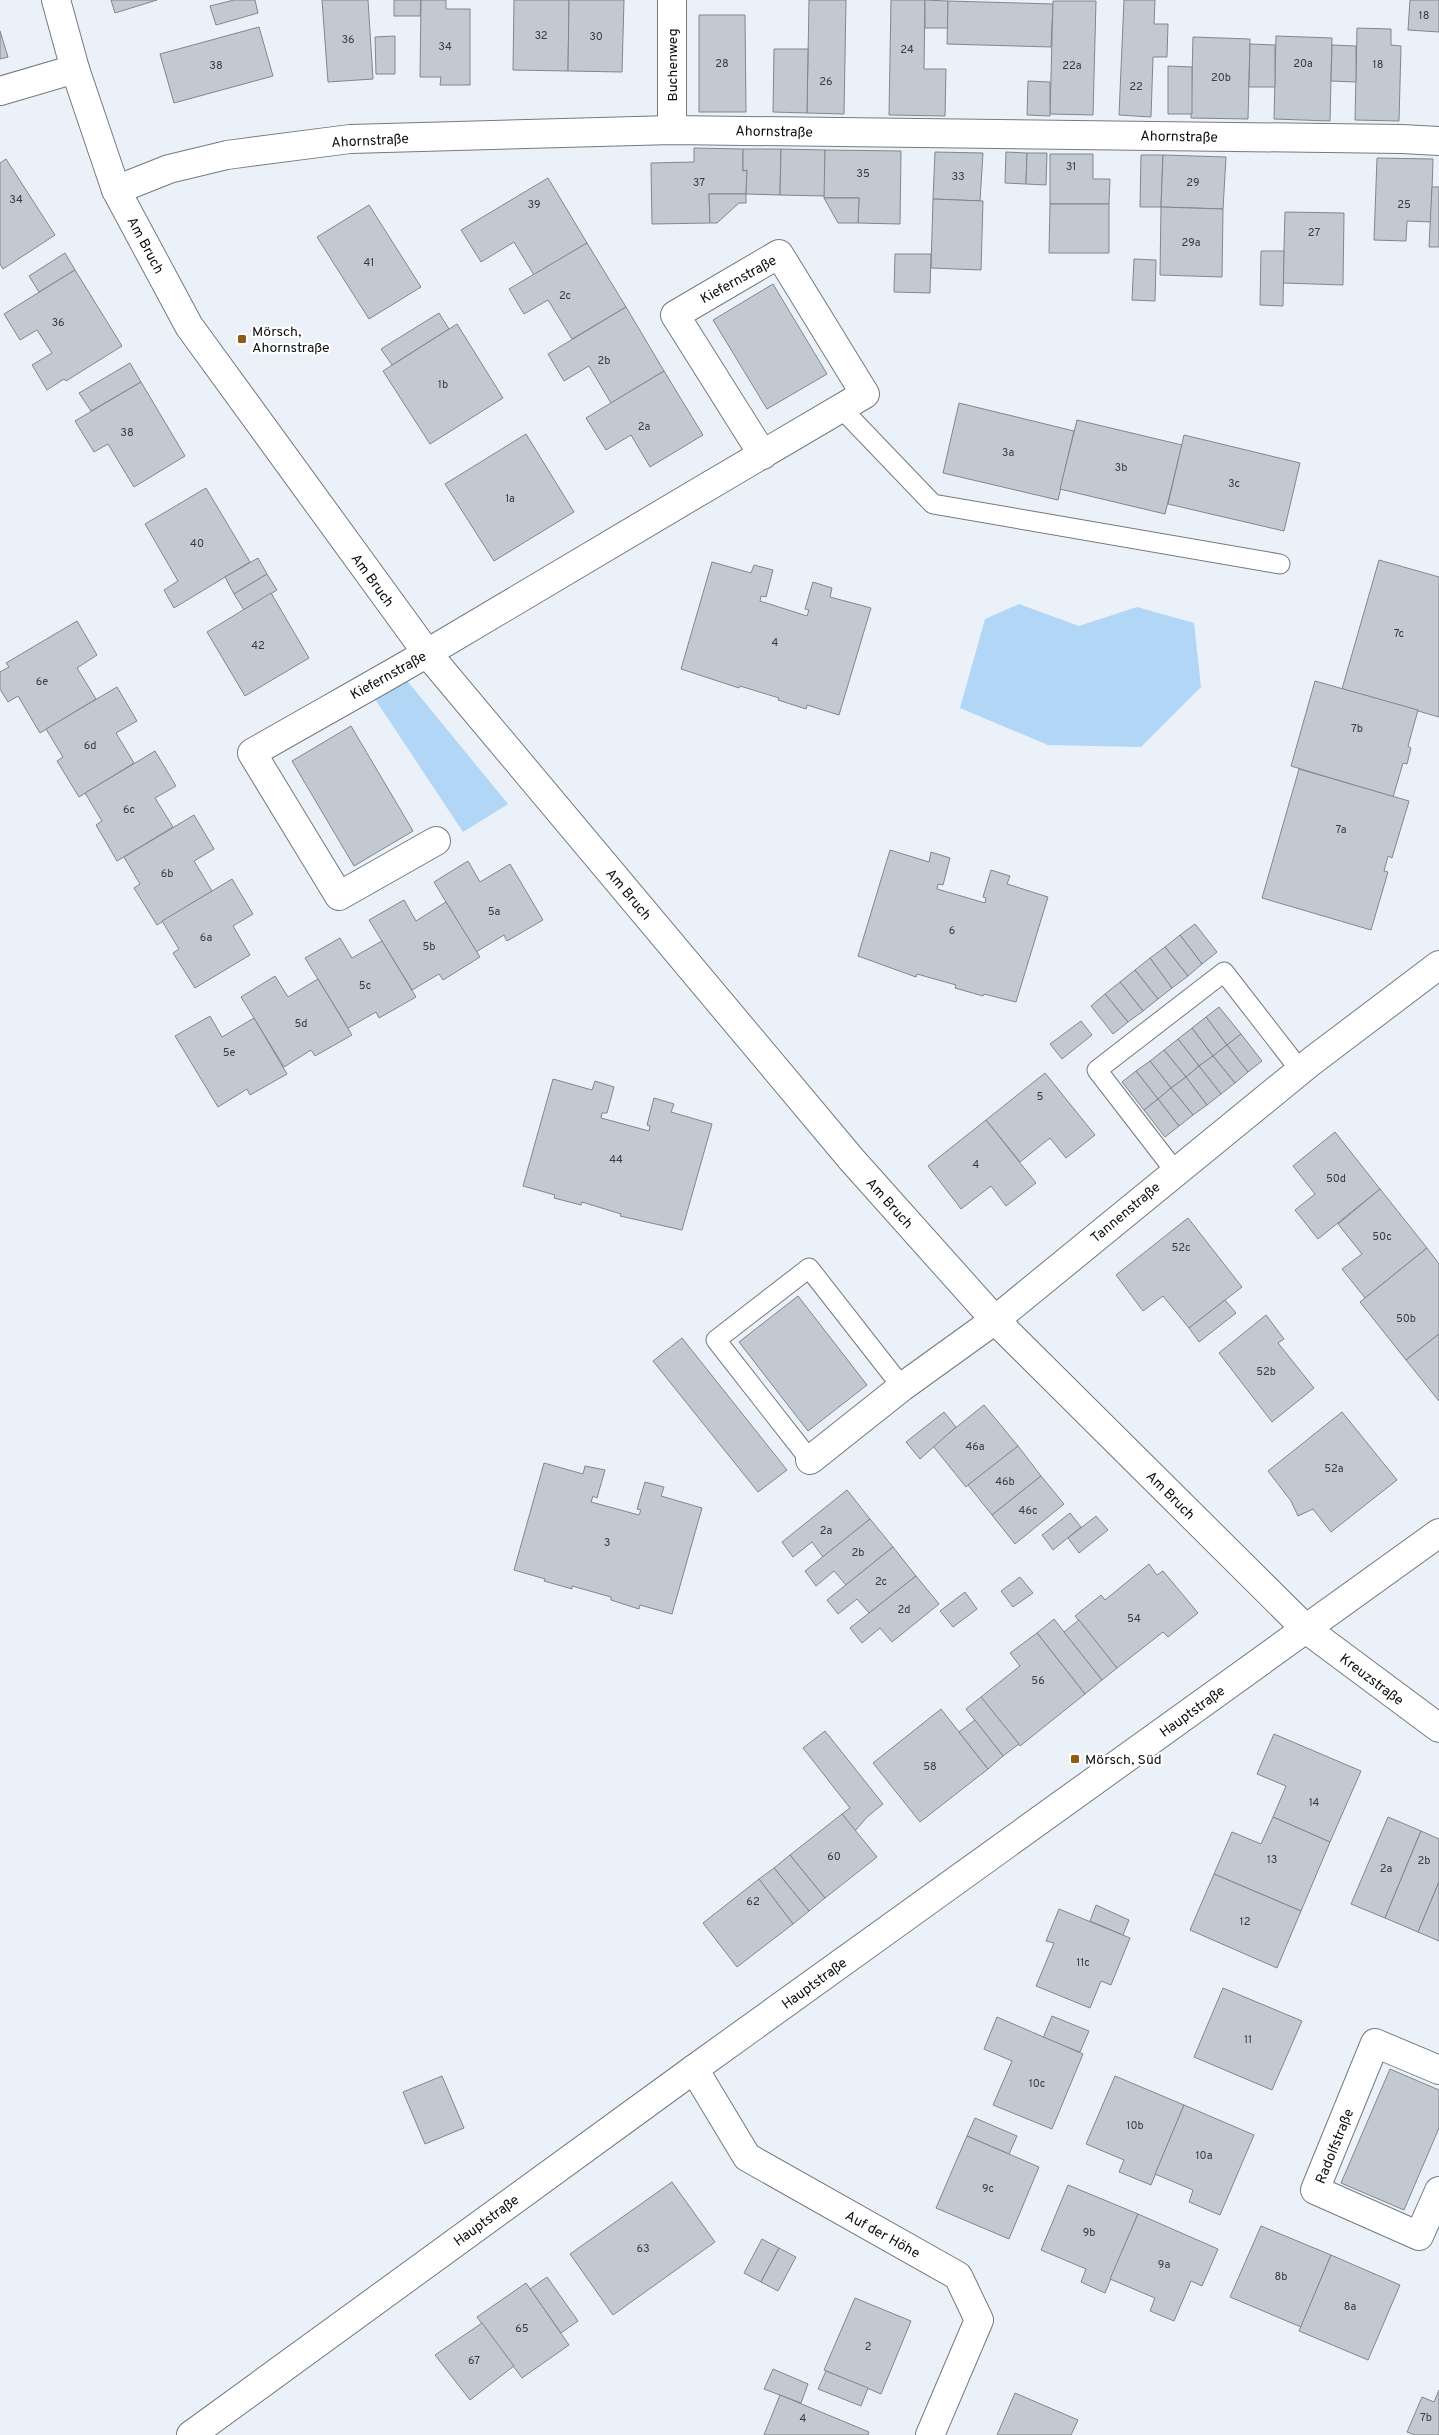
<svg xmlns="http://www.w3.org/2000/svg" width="1439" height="2435" font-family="Overpass,sans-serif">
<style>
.green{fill:#b2d6f6}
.building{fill:#c3c9d0;stroke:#81878d}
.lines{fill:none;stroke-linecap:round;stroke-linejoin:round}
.service-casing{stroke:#747a80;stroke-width:21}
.minor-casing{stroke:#747a80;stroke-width:30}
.tertiary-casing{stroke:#747a80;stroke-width:30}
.service{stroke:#fff;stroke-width:19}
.minor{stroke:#fff;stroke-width:28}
.tertiary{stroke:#fff;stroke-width:28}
.poi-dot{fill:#925a13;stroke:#fff;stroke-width:2}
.labels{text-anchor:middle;stroke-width:4.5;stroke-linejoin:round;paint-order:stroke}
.number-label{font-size:11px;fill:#393c3f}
.street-label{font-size:14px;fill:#0b0d0f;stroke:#fff}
.poi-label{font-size:14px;fill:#0b0d0f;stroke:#fff;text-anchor:start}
</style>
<rect width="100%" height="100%" fill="#ebf1f8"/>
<g class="green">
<polygon points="1019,604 1079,626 1137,607 1194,623 1201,687 1141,747 1048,745 960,708 985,619"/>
<polygon points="404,677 508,804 463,832 373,696"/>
</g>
<g class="building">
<polygon points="111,0 157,0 115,13"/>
<polygon points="234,0 255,0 258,13 216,25 210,6"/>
<polygon points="322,0 368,0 373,79 328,82"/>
<polygon points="394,0 421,0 420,16 394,16"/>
<polygon points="421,0 446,0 446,9 470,9 470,85 440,85 441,77 420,77"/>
<polygon points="514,0 569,0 568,71 513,70"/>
<polygon points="569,0 624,0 622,72 568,71"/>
<polygon points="809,0 846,0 844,114 807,113"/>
<polygon points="891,0 925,0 924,69 946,69 945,116 889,115"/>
<polygon points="925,0 948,1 948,28 925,28"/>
<polygon points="1124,0 1155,0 1154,24 1168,24 1167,57 1153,57 1151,117 1119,115"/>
<polygon points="1410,0 1439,0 1439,32 1408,30"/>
<polygon points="948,1 1053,4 1051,47 947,44"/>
<polygon points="1053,1 1096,1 1093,115 1050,114"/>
<polygon points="699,15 745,15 746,112 699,112"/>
<polygon points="259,27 273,76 174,103 160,54"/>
<polygon points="1357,28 1391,29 1391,45 1401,46 1399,121 1355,120"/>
<polygon points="0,31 8,57 0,59"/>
<polygon points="395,36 395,74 376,74 375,37"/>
<polygon points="1276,36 1332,38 1330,121 1274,119"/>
<polygon points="1193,37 1250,39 1248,119 1191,118"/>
<polygon points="1250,44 1275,45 1275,87 1249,87"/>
<polygon points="1332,45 1356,46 1356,82 1331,81"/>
<polygon points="774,49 808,49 807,113 773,112"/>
<polygon points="1168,66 1192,67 1192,114 1168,114"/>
<polygon points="1028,81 1050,82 1050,116 1027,115"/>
<polygon points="694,148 743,149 743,171 747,170 746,194 709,194 710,223 652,224 651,163 694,162"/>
<polygon points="743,149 781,149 780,195 746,194 747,170 743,171"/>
<polygon points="781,149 825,150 825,196 780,195"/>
<polygon points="825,150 901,151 900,224 858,223 859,198 824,198"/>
<polygon points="935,152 983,153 980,201 933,199"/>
<polygon points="1006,152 1027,153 1026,184 1005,183"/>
<polygon points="1027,153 1047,153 1046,185 1026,184"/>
<polygon points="1050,154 1093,154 1093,179 1110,179 1109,204 1050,204"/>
<polygon points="1141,155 1163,155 1161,207 1140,207"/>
<polygon points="1163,155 1226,157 1223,209 1161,207"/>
<polygon points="1377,158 1433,159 1431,222 1407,221 1406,241 1374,240"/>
<polygon points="6,159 55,235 3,269 0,264 0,163"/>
<polygon points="548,178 587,243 534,275 514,242 481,262 461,230"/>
<polygon points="1432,187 1439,187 1439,247 1429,247"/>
<polygon points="709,194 746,194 746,203 739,203 717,223 710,223"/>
<polygon points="824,198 859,198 858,223 838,223"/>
<polygon points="933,199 983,201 981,270 931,268"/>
<polygon points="1050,204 1109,204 1109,253 1049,253"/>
<polygon points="369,205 421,287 369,319 317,237"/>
<polygon points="1161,207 1223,209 1222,277 1160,275"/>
<polygon points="1285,212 1344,213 1343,285 1283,283"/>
<polygon points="587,243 626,307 572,339 548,300 524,314 509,289"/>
<polygon points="1261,251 1284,251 1283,306 1260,305"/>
<polygon points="65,253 75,270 39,292 29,276"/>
<polygon points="895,254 931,254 930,293 894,292"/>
<polygon points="1134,259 1156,260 1155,301 1132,300"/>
<polygon points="75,270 122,346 66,381 64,379 47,390 32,365 52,353 37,330 20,340 4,314"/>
<polygon points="773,284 827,374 767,409 713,320"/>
<polygon points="626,307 664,371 611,403 589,366 564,381 548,354"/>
<polygon points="439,313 449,329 392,365 381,349"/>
<polygon points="457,324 503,398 430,444 383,371"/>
<polygon points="130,363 141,382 91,411 79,393"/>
<polygon points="664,371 703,435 650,467 631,435 606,450 586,418"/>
<polygon points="141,382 185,456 134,487 108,444 94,452 75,421"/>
<polygon points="959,403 1074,431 1058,500 943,473"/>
<polygon points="1077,420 1182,445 1165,514 1060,489"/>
<polygon points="526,434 574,512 494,561 445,484"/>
<polygon points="1184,435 1300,463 1284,531 1168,504"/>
<polygon points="206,488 250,562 174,608 164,590 178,581 145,524"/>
<polygon points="258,558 267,574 234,594 225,577"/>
<polygon points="1379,560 1439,577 1439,717 1342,689"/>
<polygon points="712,562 751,573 754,565 773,570 766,597 761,596 760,601 807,616 809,610 805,609 813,582 832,588 830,597 871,608 839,715 807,705 806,709 778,700 779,698 740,686 739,688 681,669"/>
<polygon points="267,574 277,590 244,610 234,594"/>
<polygon points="271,593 309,658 245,696 207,632"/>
<polygon points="77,621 97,655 77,668 96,699 40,733 18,696 8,702 0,689 0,672 9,667 6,663"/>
<polygon points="1315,681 1418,710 1408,746 1411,748 1407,764 1403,763 1393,797 1291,766"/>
<polygon points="117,687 137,721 116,733 134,763 79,797 57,761 63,757 46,729"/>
<polygon points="351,726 413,831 354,866 292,761"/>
<polygon points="155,751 176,786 155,798 173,827 117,861 96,825 102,821 85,793"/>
<polygon points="1299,769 1409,801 1392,858 1388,856 1384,871 1388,872 1371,930 1262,898"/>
<polygon points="194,815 214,849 194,861 212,891 157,925 134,888 140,884 124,857"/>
<polygon points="890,850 929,862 931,852 950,858 943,885 938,884 937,889 985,903 986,898 983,897 991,870 1010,876 1007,884 1048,897 1016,1002 984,994 983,996 955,988 956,985 917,974 916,977 858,956"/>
<polygon points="468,861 480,882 510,864 543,920 507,941 504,935 476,952 434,882"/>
<polygon points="232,879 253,914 233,926 250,955 195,988 173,953 179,949 162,921"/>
<polygon points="404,900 416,921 446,902 480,957 443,980 439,974 412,990 369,920"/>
<polygon points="1195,924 1217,952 1202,964 1180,935"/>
<polygon points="1180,935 1202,964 1188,976 1165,947"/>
<polygon points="340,938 352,958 382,941 416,997 379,1018 376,1012 348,1028 305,958"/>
<polygon points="1165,947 1188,976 1172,988 1150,958"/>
<polygon points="1150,958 1172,988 1158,999 1135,970"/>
<polygon points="1135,970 1158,999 1143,1011 1120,982"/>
<polygon points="275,976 288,997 318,979 352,1035 315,1056 311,1050 284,1067 241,997"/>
<polygon points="1120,982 1143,1011 1128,1022 1105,994"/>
<polygon points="1105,994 1128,1022 1113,1034 1091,1006"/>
<polygon points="1219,1007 1241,1034 1227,1045 1206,1017"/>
<polygon points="210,1016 222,1037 254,1018 287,1074 250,1095 247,1089 218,1107 175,1036"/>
<polygon points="1206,1017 1227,1045 1213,1056 1192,1028"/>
<polygon points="1081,1021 1092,1035 1062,1059 1050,1044"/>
<polygon points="1192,1028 1213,1056 1199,1066 1178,1039"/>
<polygon points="1241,1034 1262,1061 1248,1072 1227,1045"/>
<polygon points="1178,1039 1199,1066 1186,1077 1164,1050"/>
<polygon points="1227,1045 1248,1072 1235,1083 1213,1056"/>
<polygon points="1164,1050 1186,1077 1171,1088 1150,1061"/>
<polygon points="1213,1056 1235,1083 1221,1094 1199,1066"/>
<polygon points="1150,1061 1171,1088 1158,1099 1136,1071"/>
<polygon points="1199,1066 1221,1094 1207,1105 1186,1077"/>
<polygon points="1136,1071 1158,1099 1144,1110 1122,1082"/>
<polygon points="1045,1073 1095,1135 1066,1158 1050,1138 1020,1162 986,1120"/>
<polygon points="1186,1077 1207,1105 1193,1115 1171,1088"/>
<polygon points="553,1079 592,1090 595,1081 614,1087 607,1113 602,1113 601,1118 649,1131 650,1126 647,1125 654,1098 674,1104 671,1112 712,1124 682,1230 620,1216 621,1214 582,1202 581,1205 554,1198 555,1195 523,1186"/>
<polygon points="1171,1088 1193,1115 1179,1126 1158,1099"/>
<polygon points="1158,1099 1179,1126 1165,1137 1144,1110"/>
<polygon points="986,1120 1036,1183 1006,1206 991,1186 961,1209 928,1166"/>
<polygon points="1335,1132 1380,1189 1318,1239 1295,1210 1315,1194 1293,1166"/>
<polygon points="1380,1189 1427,1248 1365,1298 1342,1269 1362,1254 1338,1224"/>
<polygon points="1188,1218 1242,1287 1189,1328 1163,1296 1143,1311 1116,1275"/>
<polygon points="1427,1248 1439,1264 1439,1334 1406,1360 1360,1302"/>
<polygon points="798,1296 867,1385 808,1431 739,1342"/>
<polygon points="1225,1300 1236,1313 1199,1342 1189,1328"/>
<polygon points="1266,1315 1284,1339 1278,1343 1314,1388 1272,1422 1219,1353"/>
<polygon points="1439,1334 1439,1401 1406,1360"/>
<polygon points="682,1338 787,1470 758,1492 653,1361"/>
<polygon points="984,1405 1018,1446 966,1487 933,1446"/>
<polygon points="944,1412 956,1427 920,1459 906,1442"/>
<polygon points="1342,1412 1397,1480 1331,1532 1313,1509 1298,1516 1291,1501 1268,1471"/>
<polygon points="1018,1446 1041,1476 992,1515 968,1485"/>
<polygon points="544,1463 583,1474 585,1466 605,1470 597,1498 593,1496 591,1502 639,1515 641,1510 637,1509 645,1482 664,1487 661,1496 702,1508 672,1614 640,1605 639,1609 611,1600 611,1597 572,1586 572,1589 544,1581 545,1579 514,1570"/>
<polygon points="1041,1476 1064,1504 1015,1544 992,1515"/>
<polygon points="847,1490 870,1519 823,1557 812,1542 793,1557 782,1542"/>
<polygon points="1070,1513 1081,1527 1053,1550 1042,1535"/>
<polygon points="1096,1516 1108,1530 1079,1553 1068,1538"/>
<polygon points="870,1519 893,1547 846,1585 834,1571 816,1586 805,1571"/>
<polygon points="893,1547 916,1576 869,1613 857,1599 838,1614 827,1600"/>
<polygon points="1149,1564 1157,1575 1163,1571 1198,1613 1168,1637 1163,1632 1117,1668 1075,1616 1101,1595 1105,1600"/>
<polygon points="916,1576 939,1604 892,1642 880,1628 862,1643 850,1628"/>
<polygon points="1020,1577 1033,1593 1013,1607 1001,1591"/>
<polygon points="965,1592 977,1609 953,1627 940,1611"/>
<polygon points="1054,1619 1102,1680 1085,1694 1037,1633"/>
<polygon points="1079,1620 1117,1668 1102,1680 1064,1632"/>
<polygon points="1037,1633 1085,1694 1020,1746 981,1697 1020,1666 1010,1653"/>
<polygon points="981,1697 1019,1744 1003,1756 966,1709"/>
<polygon points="941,1709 988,1769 920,1822 873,1763"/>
<polygon points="975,1720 1003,1756 988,1769 959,1732"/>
<polygon points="825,1731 883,1804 867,1817 855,1831 842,1814 850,1808 803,1748"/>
<polygon points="1274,1734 1361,1771 1330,1842 1273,1817 1286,1786 1257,1774"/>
<polygon points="842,1814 877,1857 825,1898 790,1855"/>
<polygon points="1273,1817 1330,1842 1301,1911 1214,1874 1232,1832 1261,1844"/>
<polygon points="1388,1817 1421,1831 1385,1918 1351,1904"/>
<polygon points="1421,1831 1439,1839 1439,1882 1418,1932 1385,1918"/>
<polygon points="790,1855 825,1898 809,1911 774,1868"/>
<polygon points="774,1868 809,1911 793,1924 759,1879"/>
<polygon points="1214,1874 1301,1911 1277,1968 1190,1930"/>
<polygon points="759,1879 793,1924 737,1967 703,1923"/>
<polygon points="1439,1882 1439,1941 1418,1932"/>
<polygon points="1096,1905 1129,1920 1123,1935 1090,1921"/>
<polygon points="1059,1909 1130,1938 1111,1985 1101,1981 1090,2008 1036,1986 1054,1943 1046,1941"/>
<polygon points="1223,1988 1302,2021 1272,2090 1194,2057"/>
<polygon points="1052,2016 1089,2031 1080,2052 1043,2038"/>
<polygon points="997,2017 1083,2054 1052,2129 993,2105 1012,2061 984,2049"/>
<polygon points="1390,2069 1439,2090 1439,2128 1404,2210 1341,2183"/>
<polygon points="442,2076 464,2128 425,2144 403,2092"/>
<polygon points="1115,2076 1184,2105 1151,2185 1119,2172 1124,2160 1086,2144"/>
<polygon points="1184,2105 1254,2135 1220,2215 1189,2202 1193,2190 1155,2174"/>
<polygon points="975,2118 1017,2136 1009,2154 967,2136"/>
<polygon points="967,2136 1039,2167 1009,2239 936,2208"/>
<polygon points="672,2182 715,2242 613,2315 570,2254"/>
<polygon points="1068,2185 1138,2214 1105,2293 1081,2282 1086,2269 1041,2250"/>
<polygon points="1138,2214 1218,2249 1202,2286 1191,2281 1174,2321 1150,2311 1155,2298 1110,2279"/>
<polygon points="1261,2226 1331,2255 1301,2327 1230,2297"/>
<polygon points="762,2239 779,2248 761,2282 744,2273"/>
<polygon points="779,2248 796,2257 778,2291 761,2282"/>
<polygon points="1331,2255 1400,2285 1368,2360 1299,2331"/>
<polygon points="547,2277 578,2321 561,2333 530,2289"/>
<polygon points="526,2283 569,2345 522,2378 477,2317"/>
<polygon points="855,2298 911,2321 881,2394 824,2370"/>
<polygon points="482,2323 514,2366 470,2400 435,2355"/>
<polygon points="773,2369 808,2384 801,2403 764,2389"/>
<polygon points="826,2371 868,2388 861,2406 818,2389"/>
<polygon points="1439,2390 1439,2435 1415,2435 1407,2432 1422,2397 1434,2402"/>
<polygon points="1015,2393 1078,2420 1071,2435 997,2435"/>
<polygon points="780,2395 869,2432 868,2435 764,2435"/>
</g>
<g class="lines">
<defs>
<g id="service">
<polyline points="841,408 933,504 1280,564"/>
<polyline points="1175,1171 1097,1070 1224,972 1300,1070"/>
<polyline points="810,1460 716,1340 809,1268 902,1387"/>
</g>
<g id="minor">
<polyline points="56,0 75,69 116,190 189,326 427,653 852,1160 995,1320 1306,1629 1439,1728"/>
<polyline points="0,91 75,69"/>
<polyline points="672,130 672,0"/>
<polyline points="116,190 169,169 227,155 350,139 672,130 1402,139 1439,141"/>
<path d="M436,841L339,896L252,753C311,719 371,686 429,652C575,566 719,479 865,394L779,254L675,315L763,455"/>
<polyline points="810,1460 902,1387 995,1320 1312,1061 1439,965"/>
<polyline points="694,2069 747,2157 958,2276 979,2320 930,2435"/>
<polyline points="1439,2070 1375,2043 1315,2190 1419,2236 1439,2191"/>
</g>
<polyline id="tertiary" points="191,2435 694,2069 1439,1533"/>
</defs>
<use href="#service" class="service-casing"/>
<use href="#minor" class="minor-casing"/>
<use href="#tertiary" class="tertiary-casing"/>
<use href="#service" class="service"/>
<use href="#minor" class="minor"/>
<use href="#tertiary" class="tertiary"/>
</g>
<g class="poi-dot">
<rect x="237" y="334" width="10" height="10" rx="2.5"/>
<rect x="1070" y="1754" width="10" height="10" rx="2.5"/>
</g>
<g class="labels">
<g class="number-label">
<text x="1424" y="19">18</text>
<text x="541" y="39">32</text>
<text x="596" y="40">30</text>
<text x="348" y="43">36</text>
<text x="445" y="50">34</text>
<text x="907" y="53">24</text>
<text x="722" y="67">28</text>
<text x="1303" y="67">20a</text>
<text x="1378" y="68">18</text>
<text x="216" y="69">38</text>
<text x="1072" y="69">22a</text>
<text x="1221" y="81">20b</text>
<text x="826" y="85">26</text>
<text x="1136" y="90">22</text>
<text x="1071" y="170">31</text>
<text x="863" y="177">35</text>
<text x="958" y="180">33</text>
<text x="699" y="186">37</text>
<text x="1193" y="186">29</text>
<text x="16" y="203">34</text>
<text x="534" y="208">39</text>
<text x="1404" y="208">25</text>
<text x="1314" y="236">27</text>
<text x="1191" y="246">29a</text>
<text x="369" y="266">41</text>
<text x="565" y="299">2c</text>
<text x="58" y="326">36</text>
<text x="604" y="364">2b</text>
<text x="443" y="388">1b</text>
<text x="644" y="430">2a</text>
<text x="127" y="436">38</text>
<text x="1008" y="456">3a</text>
<text x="1121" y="471">3b</text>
<text x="1234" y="487">3c</text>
<text x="510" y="502">1a</text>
<text x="197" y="547">40</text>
<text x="1399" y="637">7c</text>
<text x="775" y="646">4</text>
<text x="258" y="649">42</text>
<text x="42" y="685">6e</text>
<text x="1357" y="732">7b</text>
<text x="90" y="749">6d</text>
<text x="129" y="813">6c</text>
<text x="1341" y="833">7a</text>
<text x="167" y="877">6b</text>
<text x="494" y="915">5a</text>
<text x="952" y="934">6</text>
<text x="206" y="941">6a</text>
<text x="429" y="950">5b</text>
<text x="365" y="989">5c</text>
<text x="301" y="1027">5d</text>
<text x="229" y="1056">5e</text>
<text x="1040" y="1100">5</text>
<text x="616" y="1163">44</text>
<text x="976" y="1168">4</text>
<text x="1336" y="1182">50d</text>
<text x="1382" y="1240">50c</text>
<text x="1181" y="1251">52c</text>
<text x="1406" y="1322">50b</text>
<text x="1266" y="1375">52b</text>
<text x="975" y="1450">46a</text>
<text x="1334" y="1472">52a</text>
<text x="1005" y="1485">46b</text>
<text x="1028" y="1514">46c</text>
<text x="826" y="1534">2a</text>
<text x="607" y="1546">3</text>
<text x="858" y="1556">2b</text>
<text x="881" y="1585">2c</text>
<text x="904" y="1613">2d</text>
<text x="1134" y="1622">54</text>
<text x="1038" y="1684">56</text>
<text x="930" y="1770">58</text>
<text x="1314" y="1806">14</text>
<text x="834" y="1860">60</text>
<text x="1272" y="1863">13</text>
<text x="1424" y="1864">2b</text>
<text x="1386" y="1872">2a</text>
<text x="753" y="1905">62</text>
<text x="1245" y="1925">12</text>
<text x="1083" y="1966">11c</text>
<text x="1248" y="2043">11</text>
<text x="1037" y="2087">10c</text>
<text x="1135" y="2129">10b</text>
<text x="1204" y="2159">10a</text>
<text x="988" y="2192">9c</text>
<text x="1089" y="2236">9b</text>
<text x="643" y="2252">63</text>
<text x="1164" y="2268">9a</text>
<text x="1281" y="2280">8b</text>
<text x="1350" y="2310">8a</text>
<text x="522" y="2332">65</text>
<text x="868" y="2350">2</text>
<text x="474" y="2364">67</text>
<text x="1426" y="2421">7b</text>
<text x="803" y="2422">4</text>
</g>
<g class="street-label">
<text transform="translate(672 65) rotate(-90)" y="5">Buchenweg</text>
<text transform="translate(774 131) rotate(1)" y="5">Ahornstraße</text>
<text transform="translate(1179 136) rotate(1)" y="5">Ahornstraße</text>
<text transform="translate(370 140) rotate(-3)" y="5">Ahornstraße</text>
<text transform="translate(146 245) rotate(62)" y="5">Am Bruch</text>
<text transform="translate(738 279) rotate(-29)" y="5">Kiefernstraße</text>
<text transform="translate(373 580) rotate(54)" y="5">Am Bruch</text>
<text transform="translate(388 675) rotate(-29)" y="5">Kiefernstraße</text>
<text transform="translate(629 894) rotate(50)" y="5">Am Bruch</text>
<text transform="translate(890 1203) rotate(48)" y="5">Am Bruch</text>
<text transform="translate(1125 1212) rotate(-40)" y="5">Tannenstraße</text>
<text transform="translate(1171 1495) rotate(45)" y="5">Am Bruch</text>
<text transform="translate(1372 1679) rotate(37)" y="5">Kreuzstraße</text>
<text transform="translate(1192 1711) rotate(-36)" y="5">Hauptstraße</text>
<text transform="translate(814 1983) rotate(-36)" y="5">Hauptstraße</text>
<text transform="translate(1334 2146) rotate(-68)" y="5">Radolfstraße</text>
<text transform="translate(486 2220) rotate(-36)" y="5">Hauptstraße</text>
<text transform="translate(883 2234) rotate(29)" y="5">Auf der Höhe</text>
</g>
<g class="poi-label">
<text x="252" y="336">Mörsch,<tspan x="252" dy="16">Ahornstraße</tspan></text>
<text x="1085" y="1764">Mörsch, Süd</text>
</g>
</g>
</svg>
